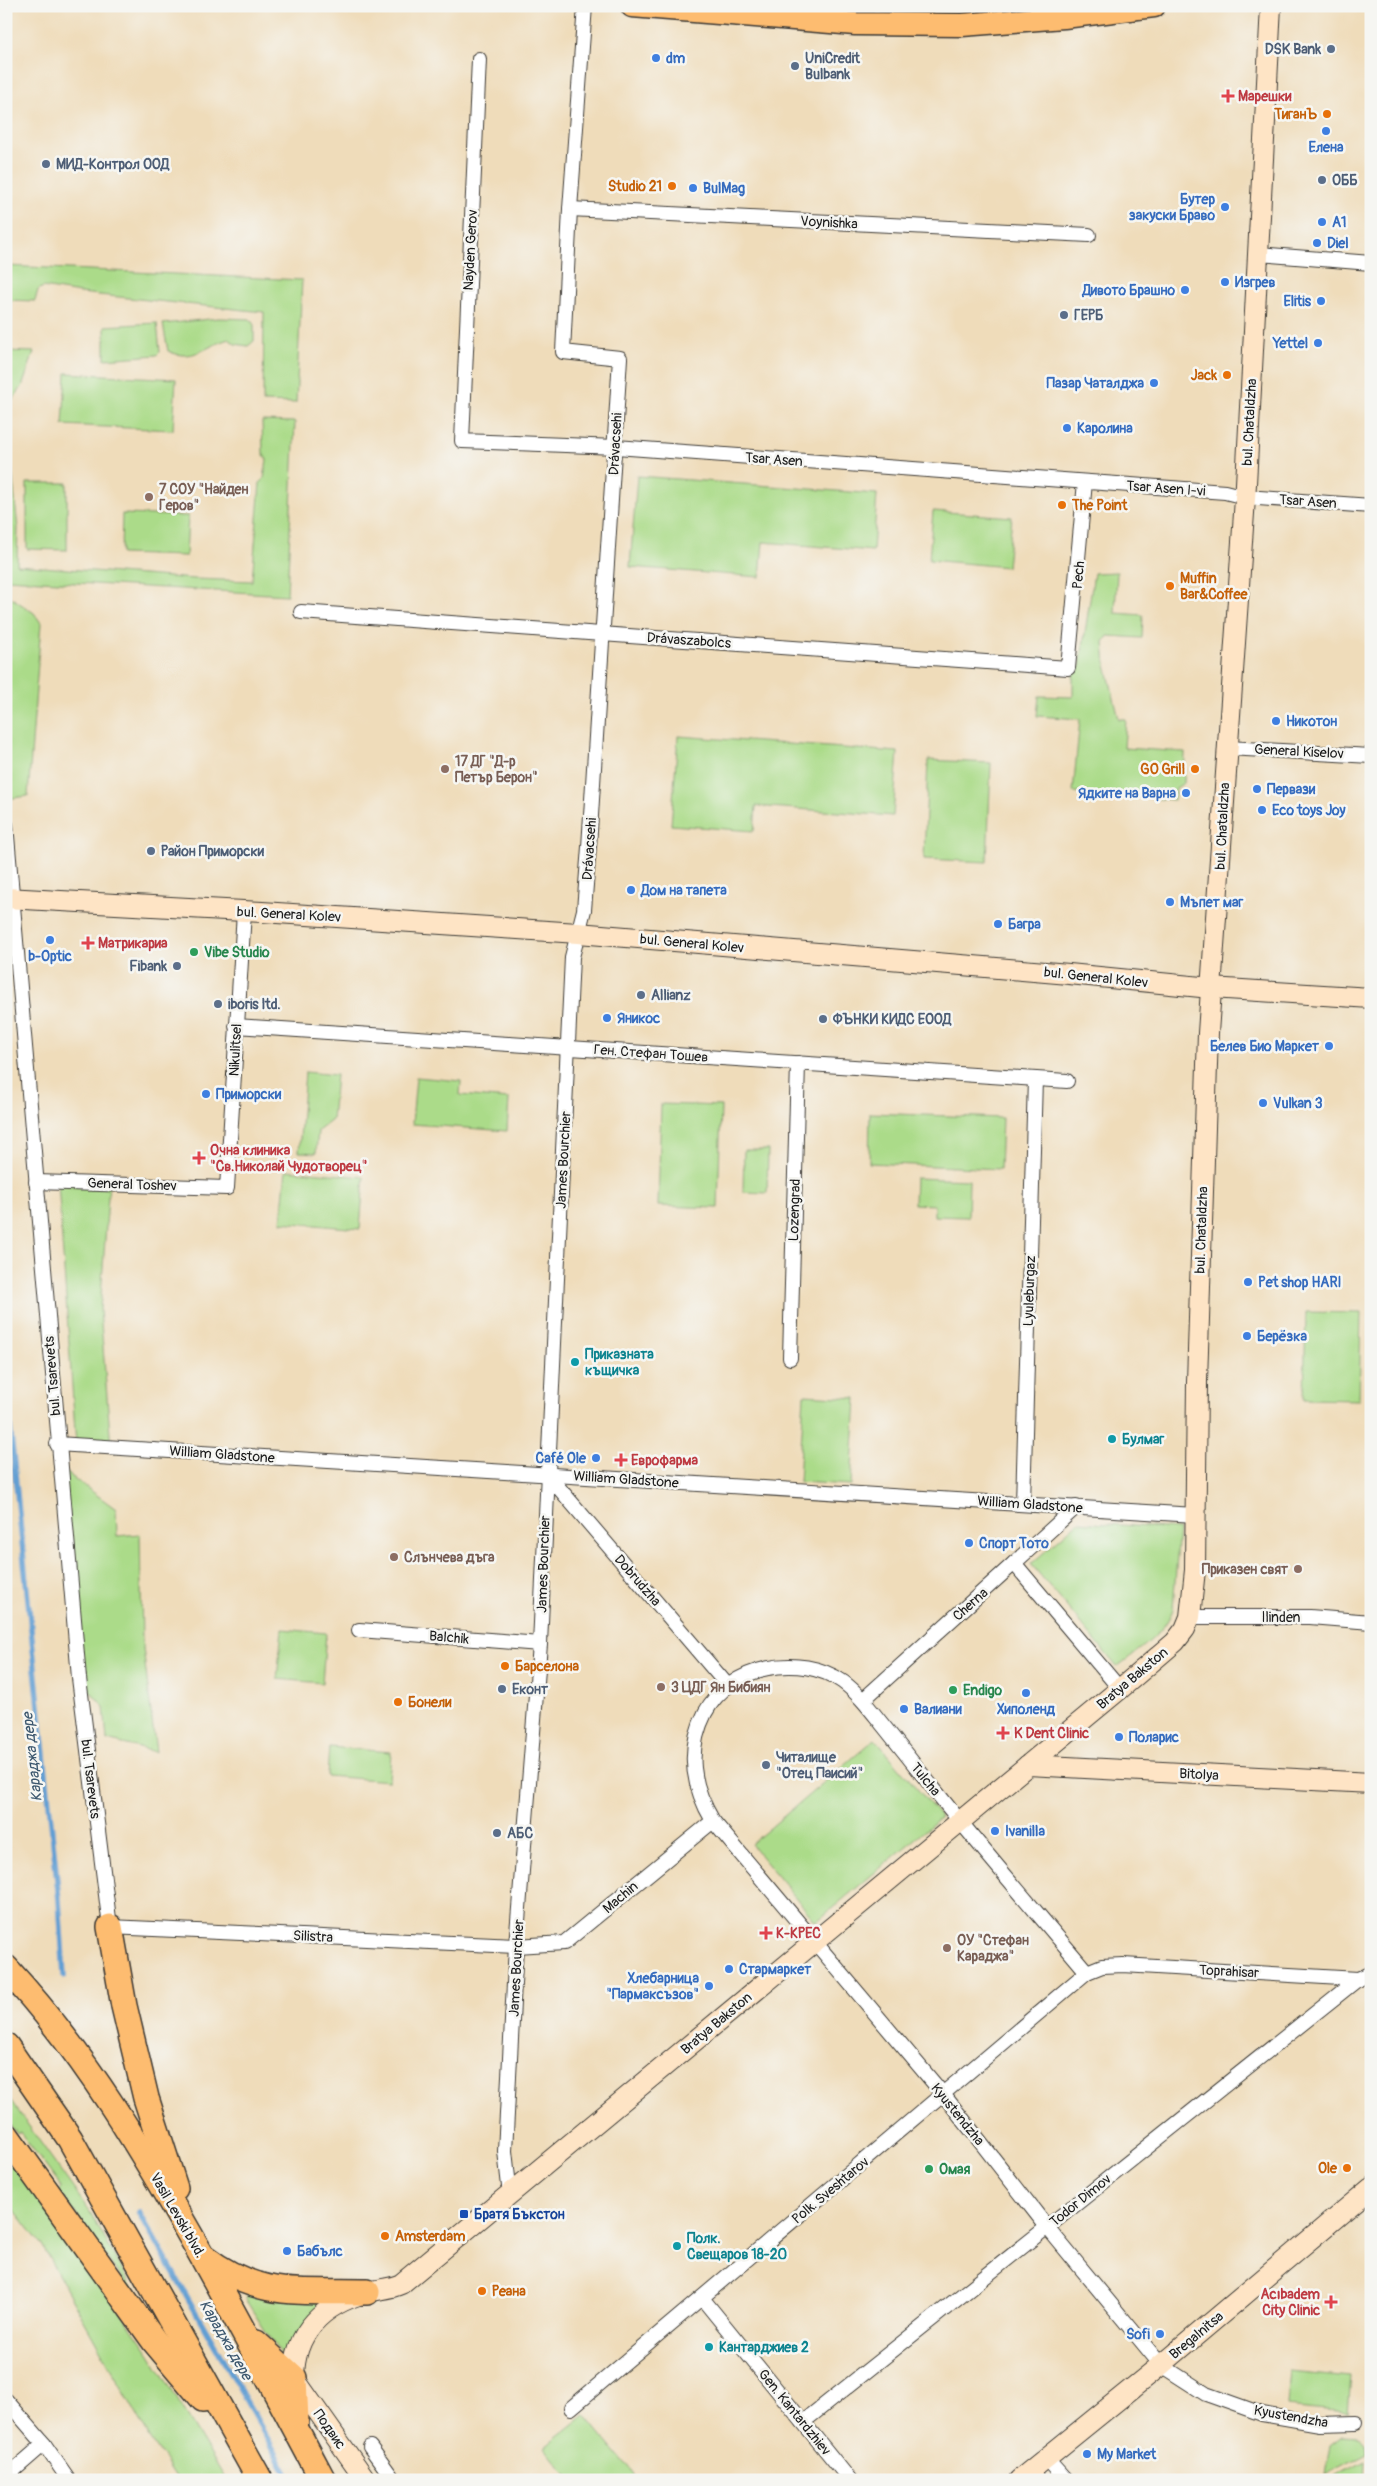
<svg xmlns="http://www.w3.org/2000/svg" width="1377" height="2486" font-family="Pangolin,sans-serif">
<style>
.green{fill:#abdb89;stroke:#647c52}
.lines{fill:none;stroke-linecap:round;stroke-linejoin:round}
.stream{stroke:#629fd3;stroke-width:5.5}
.street-casing{stroke:#3c3934;stroke-width:16}
.secondary-casing{stroke:#3c3934;stroke-width:22}
.primary-casing{stroke:#3c3934;stroke-width:25}
.highway-casing{stroke:#3c3934;stroke-width:28}
.street{stroke:#fff;stroke-width:14}
.secondary{stroke:#fee4c5;stroke-width:20}
.primary{stroke:#fdbc6f;stroke-width:22}
.highway{stroke:#fdbc6f;stroke-width:25}
.service-dot{fill:#5c6f8a;stroke:#f6f6f2;stroke-width:2}
.shop-dot{fill:#3f7fe0;stroke:#f6f6f2;stroke-width:2}
.health-dot{fill:#e0444e;stroke:#f6f6f2;stroke-width:2}
.food-dot{fill:#e8710a;stroke:#f6f6f2;stroke-width:2}
.education-dot{fill:#8d6e63;stroke:#f6f6f2;stroke-width:2}
.leisure-dot{fill:#2e9e5b;stroke:#f6f6f2;stroke-width:2}
.culture-dot{fill:#0f9aa8;stroke:#f6f6f2;stroke-width:2}
.transit-dot{fill:#1a4fb4;stroke:#f6f6f2;stroke-width:2}
.labels{text-anchor:middle;stroke-width:5;stroke-linejoin:round;paint-order:stroke}
.service-label{font-size:14px;font-weight:bold;fill:#4e5e75;stroke:#f6f6f2;text-anchor:start}
.shop-label{font-size:14px;font-weight:bold;fill:#366cbe;stroke:#f6f6f2;text-anchor:start}
.health-label{font-size:14px;font-weight:bold;fill:#be3a42;stroke:#f6f6f2;text-anchor:start}
.food-label{font-size:14px;font-weight:bold;fill:#c56008;stroke:#f6f6f2;text-anchor:start}
.street-label{font-size:14px;fill:#1c1c1c;stroke:#f6f6f2}
.education-label{font-size:14px;font-weight:bold;fill:#785e54;stroke:#f6f6f2;text-anchor:start}
.leisure-label{font-size:14px;font-weight:bold;fill:#27864d;stroke:#f6f6f2;text-anchor:start}
.culture-label{font-size:14px;font-weight:bold;fill:#0d838f;stroke:#f6f6f2;text-anchor:start}
.transit-label{font-size:14px;font-weight:bold;fill:#164399;stroke:#f6f6f2;text-anchor:start}
.water-label{font-size:15px;font-style:italic;fill:#3c576e;stroke:#f6f6f2}
</style>
<rect width="100%" height="100%" fill="#f6f6f2"/>
<filter id="ink" filterUnits="userSpaceOnUse"><feTurbulence type="fractalNoise" baseFrequency=".02" numOctaves="2"/><feDisplacementMap in="SourceGraphic" scale="10" xChannelSelector="R" yChannelSelector="G"/><feConvolveMatrix kernelMatrix="1 2 1 2 8 2 1 2 1" color-interpolation-filters="sRGB"/></filter>
<filter id="wash" filterUnits="userSpaceOnUse"><feTurbulence type="fractalNoise" baseFrequency=".0096" numOctaves="4" result="noise"/><feDisplacementMap in="SourceGraphic" scale="20" xChannelSelector="R" yChannelSelector="G"/><feGaussianBlur stdDeviation="1.12" result="paint"/><feColorMatrix in="noise" values="0 0 0 0 0 0 0 0 0 0 0 0 0 0 0 0 0 1.4 0 .05"/><feComposite in="paint" operator="in"/></filter>
<g filter="url(#wash)">
<rect width="100%" height="100%" fill="#efdcba"/>
<g class="green">
<polygon points="6,266 302,280 296,403 263,402 264,312 80,293 43,287 38,290 35,301 6,300"/>
<path d="M219,318L250,319L254,325V341L248,346L235,344L229,339C207,345 193,363 168,351L163,324Z"/>
<polygon points="157,323 160,352 157,355 105,359 105,326"/>
<polygon points="6,351 34,352 22,387 6,409"/>
<polygon points="66,373 176,379 173,430 63,425"/>
<polygon points="262,421 295,422 287,595 6,579 6,447 10,452 18,529 17,565 194,579 252,581 260,483 264,478 267,460 263,453"/>
<polygon points="637,476 877,494 873,551 763,542 760,577 630,567"/>
<polygon points="27,483 67,483 67,550 27,549"/>
<polygon points="933,511 1012,517 1007,567 929,560"/>
<polygon points="122,514 188,516 186,556 121,554"/>
<polygon points="1117,572 1115,613 1143,615 1142,638 1108,636 1104,642 1106,665 1119,719 1126,719 1124,748 1185,752 1184,783 1176,788 1174,800 1073,792 1080,719 1037,716 1039,696 1073,697 1073,674 1080,666 1094,573"/>
<polygon points="9,596 34,613 41,623 28,796 6,799 6,617 10,617"/>
<polygon points="678,736 898,752 893,816 756,806 754,831 671,825"/>
<polygon points="928,760 991,763 987,862 924,859"/>
<polygon points="305,1072 336,1075 332,1120 318,1131 316,1153 299,1152"/>
<polygon points="416,1077 461,1081 460,1095 509,1099 507,1131 412,1124"/>
<polygon points="661,1104 721,1106 718,1208 658,1206"/>
<polygon points="870,1113 1002,1118 1000,1169 869,1163"/>
<polygon points="744,1150 768,1150 767,1193 743,1192"/>
<polygon points="286,1170 364,1177 360,1229 281,1222"/>
<polygon points="915,1178 969,1180 968,1217 934,1216 934,1205 914,1204"/>
<polygon points="58,1182 109,1183 100,1310 111,1447 76,1445"/>
<polygon points="1306,1312 1361,1313 1359,1400 1304,1399"/>
<polygon points="804,1395 856,1398 851,1485 799,1482"/>
<polygon points="60,1468 116,1509 117,1536 140,1534 142,1640 156,1752 107,1740 104,1707 79,1678"/>
<path d="M1078,1522L1179,1529L1173,1609C1164,1635 1138,1650 1117,1667L1031,1564Z"/>
<polygon points="282,1629 326,1633 322,1683 277,1679"/>
<polygon points="875,1739 941,1817 816,1922 751,1844"/>
<polygon points="329,1747 391,1752 389,1781 327,1776"/>
<polygon points="6,2094 90,2212 144,2310 59,2191 62,2188 20,2132 17,2134 6,2120"/>
<polygon points="6,2148 150,2354 226,2480 178,2480 150,2438 41,2244 6,2199"/>
<polygon points="247,2294 341,2296 286,2363 245,2299"/>
<polygon points="1289,2371 1351,2377 1348,2412 1286,2406"/>
<polygon points="585,2415 638,2480 571,2480 545,2447"/>
<polygon points="1342,2436 1359,2437 1366,2442 1367,2453 1325,2475 1330,2445"/>
<polygon points="1365,2460 1364,2480 1328,2480"/>
</g>
<g class="lines">
<g class="stream">
<polyline points="6,1387 59,1900 64,1976"/>
<polyline points="139,2212 291,2480"/>
</g>
</g>
</g>
<g filter="url(#ink)">
<g class="lines">
<defs>
<g id="street">
<polyline points="479,59 462,441 616,447 1225,492 1245,497 1371,506"/>
<polyline points="570,209 1089,235"/>
<polyline points="1258,254 1371,263"/>
<polyline points="301,612 1068,668 1085,482"/>
<polyline points="1227,748 1371,756"/>
<polyline points="6,824 79,1678 110,1927 516,1946 564,1943 713,1821"/>
<polyline points="236,1026 1067,1081"/>
<polyline points="36,1182 227,1188 244,912"/>
<polyline points="790,1358 798,1063"/>
<polyline points="57,1444 1195,1515"/>
<polyline points="547,1474 728,1686"/>
<polyline points="1023,1504 1035,1079"/>
<polyline points="1014,1563 1120,1689"/>
<polyline points="1190,1617 1310,1617 1371,1622"/>
<polyline points="359,1630 540,1644"/>
<polyline points="863,1700 1076,1507"/>
<path d="M1087,1972C1036,1911 983,1851 934,1789C916,1767 899,1745 882,1724C870,1709 858,1693 843,1682C800,1652 730,1665 705,1713C686,1751 692,1786 713,1821L943,2094L1047,2227L1161,2365L1206,2394L1262,2414L1320,2424L1356,2423"/>
<polyline points="510,2195 505,2151 516,1946 540,1644 572,957 584,910 589,847 620,358 563,352 570,209 585,6"/>
<polyline points="702,2298 850,2480"/>
<polyline points="6,2400 44,2444 69,2480"/>
<polyline points="571,2408 1087,1972 1102,1966 1123,1965 1358,1979 1371,1973"/>
<polyline points="803,2422 1358,1979"/>
<polyline points="370,2447 394,2480"/>
<polyline points="1047,2459 1066,2480"/>
<polyline points="6,2477 44,2444"/>
</g>
<g id="secondary">
<polyline points="6,898 262,912 578,933 1069,974 1211,988 1371,998"/>
<polyline points="1028,1765 1371,1783"/>
<path d="M366,2480L294,2378C294,2331 324,2304 368,2292C379,2289 390,2289 401,2284L1120,1689L1175,1642L1185,1629L1190,1617L1195,1570L1197,1382L1208,1033L1246,484L1271,6"/>
<polyline points="1019,2480 1161,2365 1371,2188"/>
</g>
<polyline id="primary" points="632,6 855,24 962,25 1064,17 1154,6"/>
<g id="highway">
<polyline points="110,1927 124,2006 146,2098 175,2188"/>
<path d="M6,1968C86,2054 145,2155 202,2256C243,2330 283,2405 323,2480"/>
<polyline points="6,2046 70,2139 260,2480"/>
<polyline points="6,2135 155,2342 203,2399"/>
<path d="M205,2258C260,2300 303,2290 367,2292"/>
<polyline points="256,2343 294,2378 296,2421"/>
</g>
</defs>
<use href="#street" class="street-casing"/>
<use href="#secondary" class="secondary-casing"/>
<use href="#primary" class="primary-casing"/>
<use href="#highway" class="highway-casing"/>
<use href="#street" class="street"/>
<use href="#secondary" class="secondary"/>
<use href="#primary" class="primary"/>
<use href="#highway" class="highway"/>
</g>
</g>
<g class="service-dot">
<circle cx="1331" cy="49" r="5"/>
<circle cx="795" cy="66" r="5"/>
<circle cx="46" cy="164" r="5"/>
<circle cx="1322" cy="180" r="5"/>
<circle cx="1064" cy="315" r="5"/>
<circle cx="151" cy="851" r="5"/>
<circle cx="177" cy="966" r="5"/>
<circle cx="641" cy="995" r="5"/>
<circle cx="218" cy="1004" r="5"/>
<circle cx="823" cy="1019" r="5"/>
<circle cx="502" cy="1689" r="5"/>
<circle cx="766" cy="1765" r="5"/>
<circle cx="497" cy="1833" r="5"/>
</g>
<g class="shop-dot">
<circle cx="656" cy="58" r="5"/>
<circle cx="1326" cy="131" r="5"/>
<circle cx="693" cy="188" r="5"/>
<circle cx="1225" cy="207" r="5"/>
<circle cx="1322" cy="222" r="5"/>
<circle cx="1317" cy="243" r="5"/>
<circle cx="1225" cy="282" r="5"/>
<circle cx="1185" cy="290" r="5"/>
<circle cx="1321" cy="301" r="5"/>
<circle cx="1318" cy="343" r="5"/>
<circle cx="1154" cy="383" r="5"/>
<circle cx="1067" cy="428" r="5"/>
<circle cx="1276" cy="721" r="5"/>
<circle cx="1257" cy="789" r="5"/>
<circle cx="1186" cy="793" r="5"/>
<circle cx="1262" cy="810" r="5"/>
<circle cx="631" cy="890" r="5"/>
<circle cx="1170" cy="902" r="5"/>
<circle cx="998" cy="924" r="5"/>
<circle cx="50" cy="940" r="5"/>
<circle cx="607" cy="1018" r="5"/>
<circle cx="1329" cy="1046" r="5"/>
<circle cx="206" cy="1094" r="5"/>
<circle cx="1263" cy="1103" r="5"/>
<circle cx="1248" cy="1282" r="5"/>
<circle cx="1247" cy="1336" r="5"/>
<circle cx="596" cy="1458" r="5"/>
<circle cx="969" cy="1543" r="5"/>
<circle cx="1026" cy="1693" r="5"/>
<circle cx="904" cy="1709" r="5"/>
<circle cx="1119" cy="1737" r="5"/>
<circle cx="995" cy="1831" r="5"/>
<circle cx="729" cy="1969" r="5"/>
<circle cx="709" cy="1986" r="5"/>
<circle cx="287" cy="2251" r="5"/>
<circle cx="1160" cy="2334" r="5"/>
<circle cx="1087" cy="2454" r="5"/>
</g>
<g class="health-dot">
<path d="M1225.5 88.5h5v5h5v5h-5v5h-5v-5h-5v-5h5z"/>
<path d="M85.5 935.5h5v5h5v5h-5v5h-5v-5h-5v-5h5z"/>
<path d="M196.5 1150.5h5v5h5v5h-5v5h-5v-5h-5v-5h5z"/>
<path d="M618.5 1452.5h5v5h5v5h-5v5h-5v-5h-5v-5h5z"/>
<path d="M1000.5 1725.5h5v5h5v5h-5v5h-5v-5h-5v-5h5z"/>
<path d="M763.5 1925.5h5v5h5v5h-5v5h-5v-5h-5v-5h5z"/>
<path d="M1328.5 2294.5h5v5h5v5h-5v5h-5v-5h-5v-5h5z"/>
</g>
<g class="food-dot">
<circle cx="1327" cy="114" r="5"/>
<circle cx="672" cy="186" r="5"/>
<circle cx="1227" cy="375" r="5"/>
<circle cx="1062" cy="505" r="5"/>
<circle cx="1170" cy="586" r="5"/>
<circle cx="1195" cy="769" r="5"/>
<circle cx="505" cy="1666" r="5"/>
<circle cx="398" cy="1702" r="5"/>
<circle cx="1347" cy="2168" r="5"/>
<circle cx="385" cy="2236" r="5"/>
<circle cx="482" cy="2291" r="5"/>
</g>
<g class="education-dot">
<circle cx="149" cy="497" r="5"/>
<circle cx="445" cy="769" r="5"/>
<circle cx="394" cy="1557" r="5"/>
<circle cx="1298" cy="1569" r="5"/>
<circle cx="661" cy="1687" r="5"/>
<circle cx="947" cy="1948" r="5"/>
</g>
<g class="leisure-dot">
<circle cx="194" cy="952" r="5"/>
<circle cx="953" cy="1690" r="5"/>
<circle cx="929" cy="2169" r="5"/>
</g>
<g class="culture-dot">
<circle cx="575" cy="1362" r="5"/>
<circle cx="1112" cy="1439" r="5"/>
<circle cx="677" cy="2246" r="5"/>
<circle cx="709" cy="2347" r="5"/>
</g>
<rect class="transit-dot" x="459" y="2209" width="10" height="10" rx="2.5"/>
<g class="labels">
<g class="service-label">
<text x="1321" y="54" text-anchor="end">DSK Bank</text>
<text x="805" y="63">UniCredit<tspan x="805" dy="16">Bulbank</tspan></text>
<text x="56" y="169">МИД-Контрол ООД</text>
<text x="1332" y="185">ОББ</text>
<text x="1074" y="320">ГЕРБ</text>
<text x="161" y="856">Район Приморски</text>
<text x="167" y="971" text-anchor="end">Fibank</text>
<text x="651" y="1000">Allianz</text>
<text x="228" y="1009">iboris ltd.</text>
<text x="833" y="1024">ФЪНКИ КИДС ЕООД</text>
<text x="512" y="1694">Еконт</text>
<text x="776" y="1762">Читалище<tspan x="776" dy="16">"Отец Паисий"</tspan></text>
<text x="507" y="1838">АБС</text>
</g>
<g class="shop-label">
<text x="666" y="63">dm</text>
<text x="1326" y="152" text-anchor="middle">Елена</text>
<text x="703" y="193">BulMag</text>
<text x="1215" y="204" text-anchor="end">Бутер<tspan x="1215" dy="16">закуски Браво</tspan></text>
<text x="1332" y="227">A1</text>
<text x="1327" y="248">Diel</text>
<text x="1235" y="287">Изгрев</text>
<text x="1175" y="295" text-anchor="end">Дивото Брашно</text>
<text x="1311" y="306" text-anchor="end">Elitis</text>
<text x="1308" y="348" text-anchor="end">Yettel</text>
<text x="1144" y="388" text-anchor="end">Пазар Чаталджа</text>
<text x="1077" y="433">Каролина</text>
<text x="1286" y="726">Никотон</text>
<text x="1267" y="794">Первази</text>
<text x="1176" y="798" text-anchor="end">Ядките на Варна</text>
<text x="1272" y="815">Eco toys Joy</text>
<text x="641" y="895">Дом на тапета</text>
<text x="1180" y="907">Мъпет маг</text>
<text x="1008" y="929">Багра</text>
<text x="50" y="961" text-anchor="middle">b-Optic</text>
<text x="617" y="1023">Яникос</text>
<text x="1319" y="1051" text-anchor="end">Белев Био Маркет</text>
<text x="216" y="1099">Приморски</text>
<text x="1273" y="1108">Vulkan 3</text>
<text x="1258" y="1287">Pet shop HARI</text>
<text x="1257" y="1341">Берёзка</text>
<text x="586" y="1463" text-anchor="end">Café Ole</text>
<text x="979" y="1548">Спорт Тото</text>
<text x="914" y="1714">Валиани</text>
<text x="1026" y="1714" text-anchor="middle">Хиполенд</text>
<text x="1129" y="1742">Поларис</text>
<text x="1005" y="1836">Ivanilla</text>
<text x="739" y="1974">Стармаркет</text>
<text x="699" y="1983" text-anchor="end">Хлебарница<tspan x="699" dy="16">"Пармаксъзов"</tspan></text>
<text x="297" y="2256">Бабълс</text>
<text x="1150" y="2339" text-anchor="end">Sofi</text>
<text x="1097" y="2459">My Market</text>
</g>
<g class="health-label">
<text x="1238" y="101">Марешки</text>
<text x="98" y="948">Матрикариа</text>
<text x="210" y="1155">Очна клиника<tspan x="210" dy="16">"Св.Николай Чудотворец"</tspan></text>
<text x="631" y="1465">Еврофарма</text>
<text x="1014" y="1738">K Dent Clinic</text>
<text x="776" y="1938">К-КРЕС</text>
<text x="1320" y="2299" text-anchor="end">Acıbadem<tspan x="1320" dy="16">City Clinic</tspan></text>
</g>
<g class="food-label">
<text x="1317" y="119" text-anchor="end">ТиганЪ</text>
<text x="662" y="191" text-anchor="end">Studio 21</text>
<text x="1217" y="380" text-anchor="end">Jack</text>
<text x="1072" y="510">The Point</text>
<text x="1180" y="583">Muffin<tspan x="1180" dy="16">Bar&amp;Coffee</tspan></text>
<text x="1185" y="774" text-anchor="end">GO Grill</text>
<text x="515" y="1671">Барселона</text>
<text x="408" y="1707">Бонели</text>
<text x="1337" y="2173" text-anchor="end">Ole</text>
<text x="395" y="2241">Amsterdam</text>
<text x="492" y="2296">Реана</text>
</g>
<g class="street-label">
<text transform="translate(829 222) rotate(3)" y="5">Voynishka</text>
<text transform="translate(470 250) rotate(-87)" y="5">Nayden Gerov</text>
<text transform="translate(1249 422) rotate(-87)" y="5">bul. Chataldzha</text>
<text transform="translate(615 444) rotate(-87)" y="5">Drávacsehi</text>
<text transform="translate(774 459) rotate(4)" y="5">Tsar Asen</text>
<text transform="translate(1166 488) rotate(4)" y="5">Tsar Asen I-vi</text>
<text transform="translate(1308 501) rotate(4)" y="5">Tsar Asen</text>
<text transform="translate(1078 575) rotate(-85)" y="5">Pech</text>
<text transform="translate(689 640) rotate(4)" y="5">Drávaszabolcs</text>
<text transform="translate(1299 751) rotate(3)" y="5">General Kiselov</text>
<text transform="translate(1222 826) rotate(-87)" y="5">bul. Chataldzha</text>
<text transform="translate(589 849) rotate(-86)" y="5">Drávacsehi</text>
<text transform="translate(289 914) rotate(3)" y="5">bul. General Kolev</text>
<text transform="translate(692 943) rotate(5)" y="5">bul. General Kolev</text>
<text transform="translate(1096 977) rotate(6)" y="5">bul. General Kolev</text>
<text transform="translate(235 1050) rotate(-87)" y="5">Nikulitsel</text>
<text transform="translate(651 1053) rotate(4)" y="5">Ген. Стефан Тошев</text>
<text transform="translate(563 1160) rotate(-87)" y="5">James Bourchier</text>
<text transform="translate(132 1184) rotate(2)" y="5">General Toshev</text>
<text transform="translate(794 1210) rotate(-88)" y="5">Lozengrad</text>
<text transform="translate(1201 1230) rotate(-88)" y="5">bul. Chataldzha</text>
<text transform="translate(1029 1291) rotate(-88)" y="5">Lyuleburgaz</text>
<text transform="translate(52 1376) rotate(-95)" y="5">bul. Tsarevets</text>
<text transform="translate(222 1454) rotate(4)" y="5">William Gladstone</text>
<text transform="translate(626 1479) rotate(4)" y="5">William Gladstone</text>
<text transform="translate(1030 1504) rotate(4)" y="5">William Gladstone</text>
<text transform="translate(543 1564) rotate(-88)" y="5">James Bourchier</text>
<text transform="translate(638 1580) rotate(49)" y="5">Dobrudzha</text>
<text transform="translate(970 1604) rotate(-42)" y="5">Cherna</text>
<text x="1281" y="1622">Ilinden</text>
<text transform="translate(449 1637) rotate(5)" y="5">Balchik</text>
<text transform="translate(1132 1678) rotate(-40)" y="5">Bratya Bakston</text>
<text transform="translate(1199 1774) rotate(3)" y="5">Bitolya</text>
<text transform="translate(91 1779) rotate(83)" y="5">bul. Tsarevets</text>
<text transform="translate(926 1779) rotate(51)" y="5">Tulcha</text>
<text transform="translate(620 1897) rotate(-40)" y="5">Machin</text>
<text transform="translate(313 1936) rotate(3)" y="5">Silistra</text>
<text transform="translate(516 1968) rotate(-87)" y="5">James Bourchier</text>
<text transform="translate(1229 1971) rotate(3)" y="5">Toprahisar</text>
<text transform="translate(716 2023) rotate(-40)" y="5">Bratya Bakston</text>
<text transform="translate(958 2114) rotate(51)" y="5">Kyustendzha</text>
<text transform="translate(830 2190) rotate(-40)" y="5">Polk. Sveshtarov</text>
<text transform="translate(1080 2200) rotate(-39)" y="5">Todor Dimov</text>
<text transform="translate(178 2215) rotate(60)" y="5">Vasil Levski blvd.</text>
<text transform="translate(1196 2335) rotate(-40)" y="5">Bregalnitsa</text>
<text transform="translate(795 2412) rotate(51)" y="5">Gen. Kantardzhiev</text>
<text transform="translate(1291 2416) rotate(10)" y="5">Kyustendzha</text>
<text transform="translate(330 2429) rotate(55)" y="5">Подвис</text>
</g>
<g class="education-label">
<text x="159" y="494">7 СОУ "Найден<tspan x="159" dy="16">Геров"</tspan></text>
<text x="455" y="766">17 ДГ "Д-р<tspan x="455" dy="16">Петър Берон"</tspan></text>
<text x="404" y="1562">Слънчева дъга</text>
<text x="1288" y="1574" text-anchor="end">Приказен свят</text>
<text x="671" y="1692">3 ЦДГ Ян Бибиян</text>
<text x="957" y="1945">ОУ "Стефан<tspan x="957" dy="16">Караджа"</tspan></text>
</g>
<g class="leisure-label">
<text x="204" y="957">Vibe Studio</text>
<text x="963" y="1695">Endigo</text>
<text x="939" y="2174">Омая</text>
</g>
<g class="culture-label">
<text x="585" y="1359">Приказната<tspan x="585" dy="16">къщичка</tspan></text>
<text x="1122" y="1444">Булмаг</text>
<text x="687" y="2243">Полк.<tspan x="687" dy="16">Свещаров 18-20</tspan></text>
<text x="719" y="2352">Кантарджиев 2</text>
</g>
<g class="transit-label">
<text x="474" y="2219">Братя Бъкстон</text>
</g>
<g class="water-label">
<text transform="translate(32 1757) rotate(-96)" y="5">Караджа дере</text>
<text transform="translate(226 2340) rotate(60)" y="5">Караджа дере</text>
</g>
</g>
<rect width="1377" height="2486" fill="none" stroke="#f6f6f2" stroke-width="25"/>
</svg>
